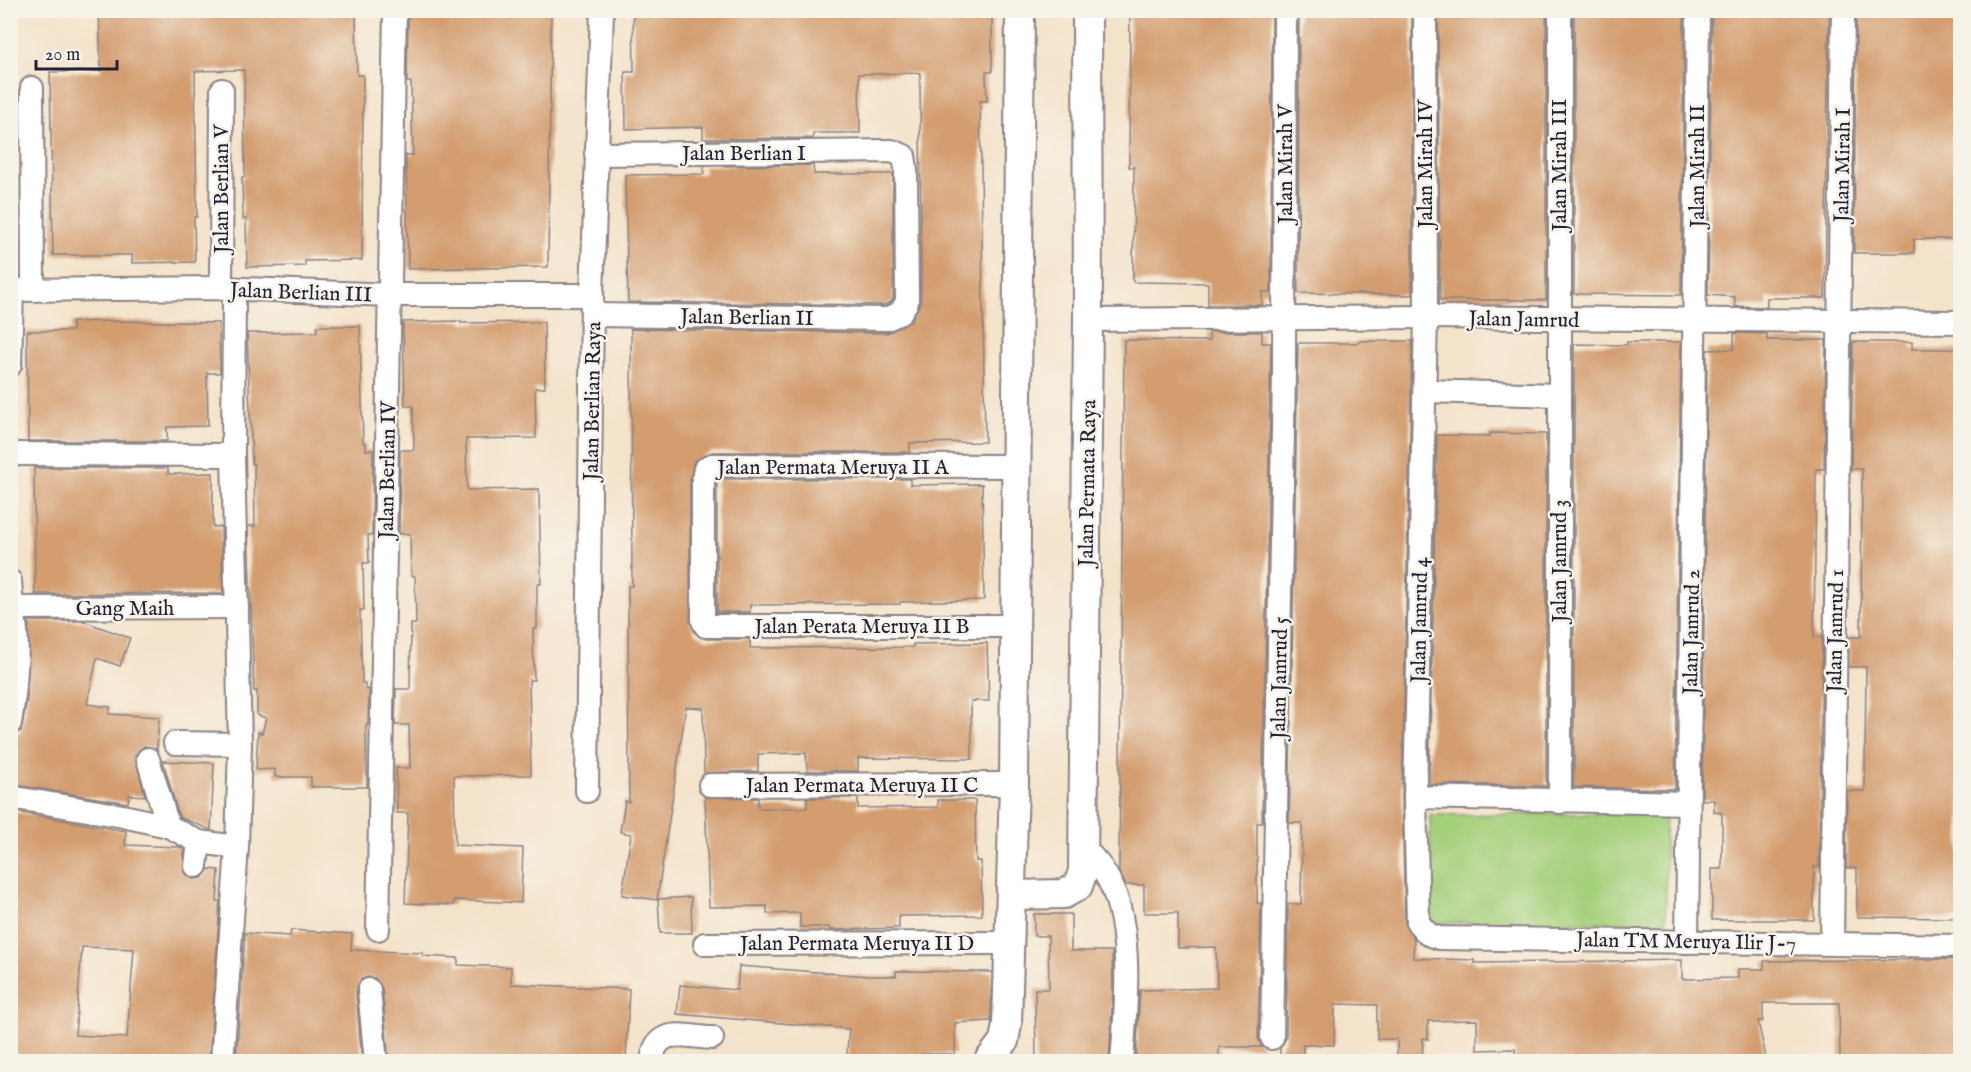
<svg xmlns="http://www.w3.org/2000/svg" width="1971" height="1072" font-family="'IM FELL English',serif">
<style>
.green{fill:#a5d07c;stroke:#64795c;stroke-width:1.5}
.building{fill:#d39d70;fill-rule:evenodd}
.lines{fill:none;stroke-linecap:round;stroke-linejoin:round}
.minor-casing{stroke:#8b8283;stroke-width:26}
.tertiary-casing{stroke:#8b8283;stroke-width:32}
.minor{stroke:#fff;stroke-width:22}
.tertiary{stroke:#fff;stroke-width:28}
.labels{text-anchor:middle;stroke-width:5;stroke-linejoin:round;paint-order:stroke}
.street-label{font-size:21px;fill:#22223b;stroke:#f7f3e8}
</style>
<rect width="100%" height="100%" fill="#f7f3e8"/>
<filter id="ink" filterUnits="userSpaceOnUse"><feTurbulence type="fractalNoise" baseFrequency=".0167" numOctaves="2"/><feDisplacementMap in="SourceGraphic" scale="12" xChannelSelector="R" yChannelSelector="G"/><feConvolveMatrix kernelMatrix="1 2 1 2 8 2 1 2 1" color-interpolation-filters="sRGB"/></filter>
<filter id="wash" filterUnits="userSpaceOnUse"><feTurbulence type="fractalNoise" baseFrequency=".008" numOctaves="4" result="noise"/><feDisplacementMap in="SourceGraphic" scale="24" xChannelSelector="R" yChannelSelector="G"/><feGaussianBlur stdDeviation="1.35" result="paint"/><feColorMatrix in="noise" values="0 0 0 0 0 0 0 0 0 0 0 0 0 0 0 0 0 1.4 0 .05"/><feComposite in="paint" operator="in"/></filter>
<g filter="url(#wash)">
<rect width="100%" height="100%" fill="#f4e3cb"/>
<polygon class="green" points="1665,813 1666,922 1431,923 1430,815"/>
<g id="blocks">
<g class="building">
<polygon points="99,10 356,10 357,75 363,75 362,260 305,261 305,266 247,267 246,219 243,219 242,177 245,177 244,70 195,71 197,217 194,217 195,262 132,263 132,255 53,255 50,72 101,71"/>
<polygon points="408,10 551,10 548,267 408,269 406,155 413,155 411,82 407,82"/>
<polygon points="633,10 992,10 992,72 986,72 987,101 980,101 985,442 910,443 910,452 712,452 694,461 690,479 690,621 695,633 706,639 750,639 750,648 913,647 913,644 987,643 989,701 971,701 972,759 858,758 858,771 807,771 806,753 758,754 758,771 704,773 703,708 686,707 657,900 622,895 631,834 620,832 625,801 629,802 628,586 632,586 631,329 887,333 911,321 921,302 920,73 859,74 860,133 813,133 813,138 703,139 703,127 626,129 625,72 634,72"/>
<polygon points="1130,10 1272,10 1271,292 1262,292 1262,305 1208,305 1208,283 1133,282 1134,167 1129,167"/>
<polygon points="1299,10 1412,10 1412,295 1298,293"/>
<polygon points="1438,10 1546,10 1546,300 1440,300"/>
<polygon points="1574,10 1684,10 1681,295 1574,294"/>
<polygon points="1712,10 1829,10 1825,298 1767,298 1767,307 1735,306 1735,297 1708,295"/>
<polygon points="1856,10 1960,10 1960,239 1914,239 1914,253 1854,253"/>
<polygon points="813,165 814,174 893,174 893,298 891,302 884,305 628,302 625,175 704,174 704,166"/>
<polygon points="113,321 219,323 220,373 207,373 208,426 167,427 167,441 28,441 27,331 72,331 72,322"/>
<polygon points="461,321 461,323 544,322 545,388 535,388 536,438 466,439 467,490 539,489 541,584 537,584 537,629 533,629 534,680 529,680 531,775 454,776 455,845 523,848 521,903 454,900 454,905 405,903 408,813 397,813 396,768 410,768 409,725 395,725 396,689 410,689 411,624 416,624 415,576 411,576 410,534 399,534 400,450 414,450 413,406 405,406 403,322"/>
<polygon points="317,326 360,326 363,443 366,443 366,450 373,450 372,535 368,535 369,563 363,563 364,610 360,610 362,683 365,683 365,690 369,689 368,725 366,725 367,787 311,787 311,777 275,777 275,769 256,770 258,732 262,733 266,718 257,715 257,691 254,691 248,526 255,526 254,464 252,464 247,333 317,332"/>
<polygon points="1209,332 1262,332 1262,343 1271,343 1262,823 1257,823 1257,903 1261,903 1258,1038 1262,1047 1219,1047 1219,1062 1136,1062 1140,990 1217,988 1216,947 1178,948 1178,913 1144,913 1144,885 1126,885 1119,872 1124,340 1209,341"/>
<polygon points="1734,333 1767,334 1767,340 1826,340 1824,469 1816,469 1814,637 1822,637 1819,867 1814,867 1814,920 1712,920 1712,869 1722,869 1722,813 1714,812 1714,800 1702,800 1707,350 1734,349"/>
<polygon points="1358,341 1412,341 1402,797 1405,923 1414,938 1413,958 1474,960 1474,963 1682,960 1682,979 1738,978 1738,969 1764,969 1764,961 1960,959 1960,1055 1844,1062 1840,1059 1839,1003 1763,1003 1763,1021 1758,1021 1767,1062 1515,1062 1515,1049 1477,1050 1477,1020 1428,1021 1428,1039 1423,1038 1422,1062 1397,1062 1397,1039 1377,1039 1377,1005 1335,1004 1334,1045 1303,1045 1303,1062 1280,1062 1280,1048 1286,1038 1288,904 1301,904 1302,823 1289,823 1298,343 1358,343"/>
<polygon points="1627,342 1681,342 1675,789 1574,787 1574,344 1627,345"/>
<polygon points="1853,342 1912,342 1912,349 1960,349 1960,604 1955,604 1955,656 1960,656 1960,918 1857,917 1857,868 1846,868 1847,791 1865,791 1865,762 1866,667 1849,667 1849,637 1861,637 1862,469 1851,469"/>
<polygon points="1490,433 1546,434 1546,786 1429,784 1437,435 1490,436"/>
<polygon points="34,468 168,468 168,474 213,473 213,527 221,527 223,593 35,594"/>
<polygon points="717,479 910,479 910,485 982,484 984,600 900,602 900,604 750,605 750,612 717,612"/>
<polygon points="29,621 83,621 130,638 120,666 97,658 87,704 110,707 109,714 159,717 157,749 144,746 135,756 145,796 129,795 128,803 10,784 10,736 21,731 27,699"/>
<polygon points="163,761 214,763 211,830 179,817"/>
<polygon points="705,797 758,798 758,808 807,808 807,798 858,798 858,808 938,807 938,800 975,800 976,861 981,861 982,915 899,916 899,928 830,930 829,927 800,927 800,913 767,914 767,906 709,907"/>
<path d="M10,811L126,831L125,845L180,847L184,850V872L194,879L202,878L209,869L219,870L217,901H220L209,1062H10L14,920H10ZM82,947L134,949L127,1038L75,1035Z"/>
<polygon points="691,897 692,933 660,933 658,899"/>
<polygon points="1034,914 1071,914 1071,951 1112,951 1113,990 1109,1062 1036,1062 1035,989 1049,989 1048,936 1034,936"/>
<polygon points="291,930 352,934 351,950 423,953 423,956 458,958 458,965 511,967 511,984 629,989 626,1062 389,1062 382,988 375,978 368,977 361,979 356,991 362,1062 236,1062 245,933 290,936"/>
<polygon points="739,966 869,976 896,976 896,971 992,972 991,1021 955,1023 955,1054 922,1054 922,1062 846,1062 849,1029 677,1014 680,985 737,990"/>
</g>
</g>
</g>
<g filter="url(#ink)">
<use href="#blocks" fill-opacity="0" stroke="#8b8283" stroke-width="1.5"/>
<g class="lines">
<defs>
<g id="minor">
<polyline points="1425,10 1426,317 1415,797 1418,923 1428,934 1439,938 1960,946"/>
<polyline points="32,88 33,290"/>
<polyline points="221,288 222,90"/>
<polyline points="10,290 221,288 390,295 592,295"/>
<polyline points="594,315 887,319 900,313 907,302 906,169 904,156 892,151 596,154"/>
<polyline points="1088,320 1426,317 1960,322"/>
<polyline points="10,365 12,290"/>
<polyline points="1425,391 1558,395"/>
<polyline points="10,454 233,455"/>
<polyline points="10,581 12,608 237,607"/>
<path d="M10,608C23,625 14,700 10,723"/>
<polyline points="1014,626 706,626 703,621 703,479 705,469 712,465 1017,466"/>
<polyline points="175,743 240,744"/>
<polyline points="148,759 168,826 199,842 237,847"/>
<polyline points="710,785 1014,784"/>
<polyline points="587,791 592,295 602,10"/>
<polyline points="10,797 123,816 168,826"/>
<polyline points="1415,797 1688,803"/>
<polyline points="1560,802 1560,10"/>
<path d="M1083,847C1090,855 1099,863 1104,872C1135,918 1126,1008 1122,1062"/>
<polyline points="196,866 199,842"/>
<polyline points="378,929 395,10"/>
<polyline points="1687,942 1698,10"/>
<polyline points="1832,943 1843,10"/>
<polyline points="705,944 1008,943"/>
<polyline points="369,990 376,1062"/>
<polyline points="1272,1038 1284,373 1285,10"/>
<polyline points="222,1062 237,847 240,744 233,455 234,290"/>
<path d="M652,1062C655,1025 684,1037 712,1038"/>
</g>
<g id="tertiary">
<polyline points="1011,895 1064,894 1078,886 1083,871 1088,320 1087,10"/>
<polyline points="988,1062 1004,1041 1007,1024 1014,784 1020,10"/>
</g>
</defs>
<use href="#minor" class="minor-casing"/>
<use href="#tertiary" class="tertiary-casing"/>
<use href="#minor" class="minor"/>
<use href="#tertiary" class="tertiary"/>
</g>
</g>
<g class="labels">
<g class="street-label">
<text x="744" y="160">Jalan Berlian I</text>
<text transform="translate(1285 164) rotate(-90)" y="7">Jalan Mirah V</text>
<text transform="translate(1425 164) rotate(-90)" y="7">Jalan Mirah IV</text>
<text transform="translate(1559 165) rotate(-90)" y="7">Jalan Mirah III</text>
<text transform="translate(1842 165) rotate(-89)" y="7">Jalan Mirah I</text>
<text transform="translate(1697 166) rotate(-90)" y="7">Jalan Mirah II</text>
<text transform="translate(221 189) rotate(-90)" y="7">Jalan Berlian V</text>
<text transform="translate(301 292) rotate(2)" y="7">Jalan Berlian III</text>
<text transform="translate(747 317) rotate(1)" y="7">Jalan Berlian II</text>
<text transform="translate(1524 319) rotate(1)" y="7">Jalan Jamrud</text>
<text transform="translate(592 401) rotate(-89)" y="7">Jalan Berlian Raya</text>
<text x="833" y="474">Jalan Permata Meruya II A</text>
<text transform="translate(387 470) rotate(-89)" y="7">Jalan Berlian IV</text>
<text transform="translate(1087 483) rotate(-89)" y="7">Jalan Permata Raya</text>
<text transform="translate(1559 561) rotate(-90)" y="7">Jalan Jamrud 3</text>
<text x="125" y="615">Gang Maih</text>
<text transform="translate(1419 620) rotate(-89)" y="7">Jalan Jamrud 4</text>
<text x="862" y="633">Jalan Perata Meruya II B</text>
<text transform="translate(1835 631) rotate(-89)" y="7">Jalan Jamrud 1</text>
<text transform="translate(1691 632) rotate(-89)" y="7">Jalan Jamrud 2</text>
<text transform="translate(1279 678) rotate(-89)" y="7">Jalan Jamrud 5</text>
<text x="862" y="792">Jalan Permata Meruya II C</text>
<text transform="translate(1686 941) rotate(1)" y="7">Jalan TM Meruya Ilir J-7</text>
<text x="857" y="950">Jalan Permata Meruya II D</text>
</g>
</g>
<rect width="1971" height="1072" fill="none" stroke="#f7f3e8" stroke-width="36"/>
<path d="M36 60v9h81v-9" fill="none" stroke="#22223b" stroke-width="3"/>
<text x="45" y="60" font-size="18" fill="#22223b" stroke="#f7f3e8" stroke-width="4.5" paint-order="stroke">20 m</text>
</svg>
